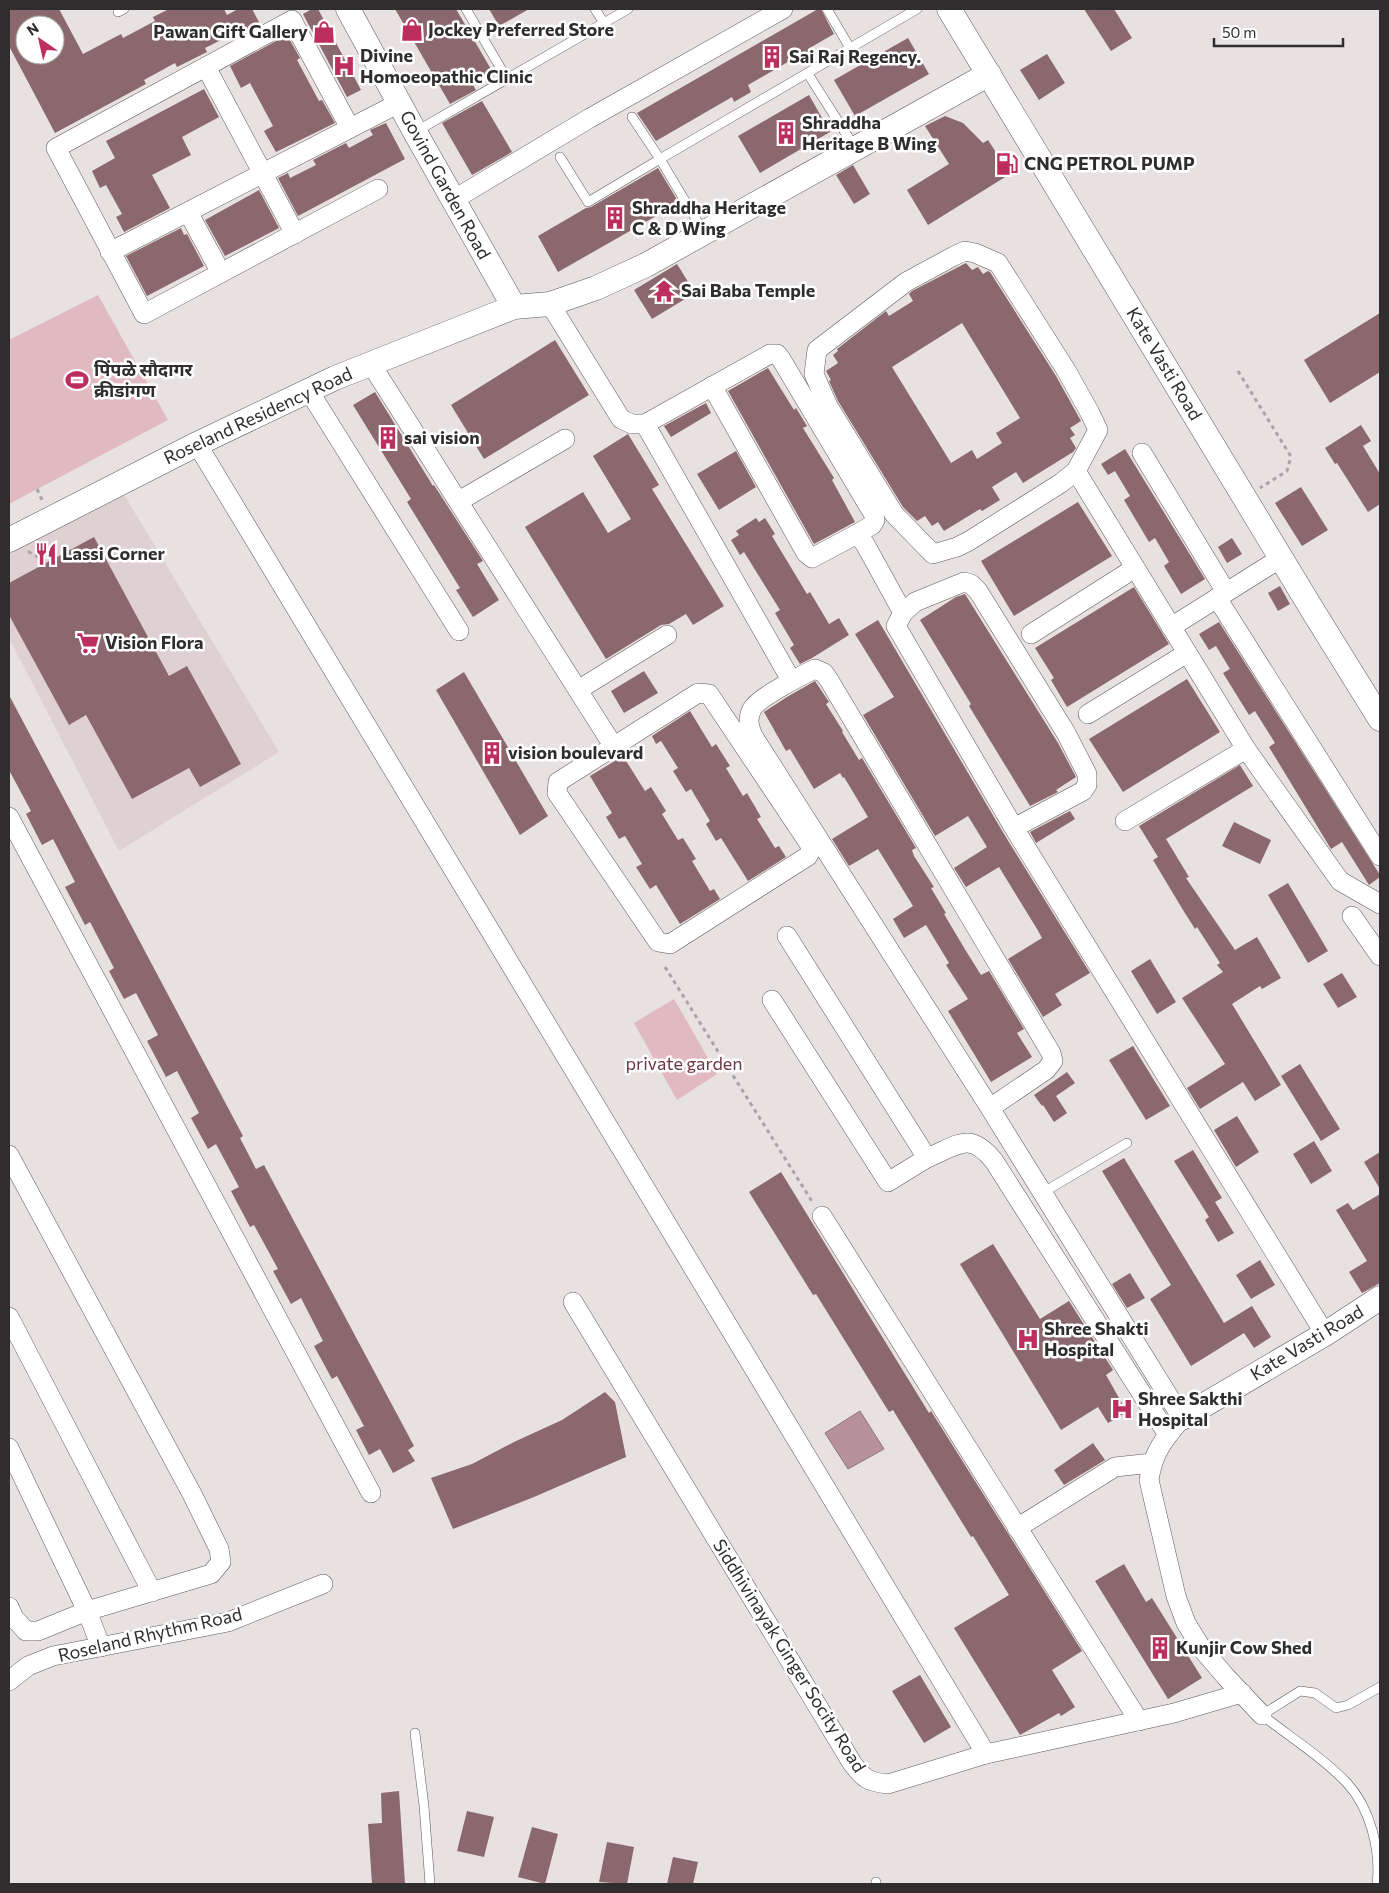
<svg xmlns="http://www.w3.org/2000/svg" width="1389" height="1893" font-family="Commissioner,'Noto Sans Devanagari',sans-serif">
<style>
.built{fill:#dfd1d3}
.green{fill:#e1b9c0}
.water{fill:#b8929a;stroke:#8f7479}
.building{fill:#8b676e;fill-rule:evenodd}
.lines{fill:none;stroke-linecap:round;stroke-linejoin:round}
.service-casing{stroke:#5d5859;stroke-width:10}
.minor-casing{stroke:#5d5859;stroke-width:20}
.tertiary-casing{stroke:#5d5859;stroke-width:25}
.path{stroke:#a9a4a5;stroke-width:3;stroke-dasharray:4 4;stroke-linecap:butt}
.service{stroke:#fff;stroke-width:9}
.minor{stroke:#fff;stroke-width:19}
.tertiary{stroke:#fff;stroke-width:24}
.labels{text-anchor:middle;stroke-width:5;stroke-linejoin:round;paint-order:stroke}
.poi-label{font-size:18px;font-weight:bold;fill:#2f2d2d;stroke:#fff;text-anchor:start}
.street-label{font-size:18px;fill:#2f2d2d;stroke:#fff}
.park-label{font-size:18px;fill:#6c3744;stroke:#fff}
</style>
<rect width="100%" height="100%" fill="#e7e1e2"/>
<polygon class="built" points="123,493 279,752 119,851 9,638 9,554"/>
<g class="green">
<polygon points="98,295 168,420 9,504 9,340"/>
<polygon points="674,999 717,1074 677,1100 634,1023"/>
</g>
<polygon class="water" points="860,1411 884,1449 848,1469 825,1433"/>
<g class="building">
<path d="M9,9H59L83,54L121,34L123,38L155,21L153,17L169,9H224L227,15L238,9H252L260,24L241,35L239,31L205,48L207,52L177,67L175,63L144,80L146,84L55,133L9,46ZM25,25H55V55H25Z"/>
<polygon points="312,9 318,9 361,90 347,97 303,14"/>
<polygon points="395,9 456,9 492,71 472,83 476,90 450,104"/>
<polygon points="489,9 529,9 499,26"/>
<polygon points="818,9 821,9 834,34 808,49 812,56 797,65 793,59 748,85 751,92 734,102 732,97 656,141 637,113"/>
<polygon points="1084,9 1114,9 1132,38 1111,51"/>
<polygon points="287,35 300,58 297,60 319,101 322,100 335,123 276,152 264,131 273,126 250,83 241,88 230,66"/>
<polygon points="908,38 929,74 855,116 834,80"/>
<polygon points="1047,54 1065,83 1039,100 1020,70"/>
<polygon points="204,89 219,117 182,137 191,155 152,175 170,208 124,232 116,217 122,214 106,185 100,188 92,171 115,158 106,141"/>
<polygon points="809,95 830,132 760,173 738,136"/>
<polygon points="482,101 512,152 472,175 442,123"/>
<polygon points="945,116 963,123 983,143 988,140 1010,174 928,225 907,190 949,164 925,126"/>
<polygon points="386,123 405,159 298,216 278,178 288,173 290,178 316,165 313,160 346,143 349,148 373,135 370,130"/>
<polygon points="853,165 870,194 854,204 836,175"/>
<polygon points="658,168 679,203 558,272 538,236 586,208 591,207"/>
<polygon points="259,190 279,228 225,256 205,220"/>
<polygon points="181,228 184,235 187,234 204,266 147,296 126,256"/>
<path d="M966,263L972,270L978,267L983,274L988,271L990,272L1056,376L1081,421L1070,428L1075,435L1070,438L1076,448L1073,452L1023,483L1016,472L992,487L1000,500L982,511L980,509L944,531L938,522L932,526L925,516L917,521L903,507L838,401L829,381L831,380L826,371L838,363L833,355L838,351L837,349L886,311L889,316L913,301L909,294L912,291ZM962,323L1020,418L996,433L1002,443L977,459L972,450L951,463L892,367Z"/>
<polygon points="677,264 695,293 652,319 634,290"/>
<polygon points="1380,313 1380,372 1330,403 1304,360"/>
<polygon points="555,340 589,395 484,459 451,405"/>
<polygon points="768,368 794,410 796,408 807,426 803,428 834,478 832,480 855,522 814,544 728,391"/>
<polygon points="375,392 433,486 434,485 483,561 477,564 499,600 473,617 456,590 460,588 407,502 411,499 353,405"/>
<polygon points="706,403 711,413 671,437 664,426"/>
<polygon points="1361,425 1371,441 1363,446 1380,474 1380,504 1368,512 1337,463 1335,464 1325,448"/>
<polygon points="628,434 659,485 652,489 724,606 693,625 686,614 669,624 661,625 606,659 525,527 583,492 608,533 631,519 593,456"/>
<polygon points="1125,449 1205,579 1181,594 1164,566 1169,562 1155,538 1149,542 1124,500 1130,496 1115,471 1108,475 1101,464"/>
<polygon points="736,451 756,487 719,510 697,474"/>
<polygon points="1301,487 1328,530 1302,546 1275,503"/>
<polygon points="1078,502 1112,556 1014,616 981,561"/>
<polygon points="756,518 759,522 765,518 775,534 772,536 807,594 810,592 829,624 839,618 849,635 812,658 800,664 790,648 794,645 775,613 780,610 744,552 740,555 731,540 739,535 736,531"/>
<polygon points="94,537 169,676 187,666 241,764 200,787 189,768 132,799 86,715 69,725 9,615 9,583"/>
<polygon points="1232,538 1242,554 1227,563 1218,547"/>
<polygon points="1280,586 1290,604 1278,611 1268,593"/>
<polygon points="1134,587 1169,644 1067,707 1051,680 1054,678 1035,648"/>
<polygon points="965,594 1058,743 1076,777 1056,790 1058,792 1030,806 969,706 971,704 920,620 956,597"/>
<polygon points="878,620 1004,834 1090,973 1055,994 1062,1005 1043,1017 1008,959 1042,938 1037,929 999,867 966,887 954,868 987,847 968,816 935,836 863,715 894,697 855,634"/>
<polygon points="1219,622 1380,875 1380,877 1369,885 1342,842 1331,849 1269,747 1275,743 1255,711 1249,715 1223,673 1230,669 1216,646 1209,650 1199,634"/>
<polygon points="644,671 658,693 624,713 611,691"/>
<polygon points="464,672 548,816 520,835 436,690"/>
<polygon points="1187,679 1220,732 1123,792 1089,739"/>
<polygon points="815,681 829,702 826,704 843,731 842,732 859,760 862,758 916,848 912,850 914,856 934,887 931,888 946,913 944,914 966,951 981,975 989,971 1024,1029 1017,1033 1032,1057 991,1082 948,1011 968,999 946,965 949,963 926,925 904,938 893,919 913,906 878,849 849,866 832,839 868,817 844,777 843,778 840,773 814,789 790,749 786,751 764,712 787,697"/>
<polygon points="9,695 243,1136 240,1138 256,1169 264,1165 414,1446 408,1450 415,1461 393,1473 380,1449 369,1455 356,1430 364,1426 337,1376 332,1379 314,1346 323,1341 301,1298 291,1304 273,1271 278,1269 254,1225 250,1227 231,1191 239,1187 216,1144 208,1149 191,1118 199,1113 177,1071 166,1077 147,1041 158,1035 136,993 124,999 109,971 114,968 90,922 85,925 65,887 75,882 53,839 42,845 26,814 31,811 9,770"/>
<polygon points="690,711 712,747 716,744 730,766 726,768 743,796 747,793 761,817 757,819 775,848 779,846 786,857 748,881 721,838 716,841 706,824 710,821 691,789 686,792 673,771 678,768 661,741 656,744 652,736"/>
<polygon points="623,756 645,791 651,787 666,811 662,814 678,840 683,838 696,859 692,861 710,891 714,889 720,899 680,924 656,885 650,889 636,867 642,864 625,836 619,839 606,817 612,813 590,776"/>
<polygon points="1240,765 1253,786 1166,839 1189,877 1186,878 1235,950 1257,937 1281,978 1262,989 1260,986 1232,1004 1281,1085 1255,1101 1243,1082 1200,1109 1187,1088 1225,1064 1182,998 1223,972 1217,965 1220,963 1197,927 1195,929 1183,910 1153,860 1158,857 1139,826"/>
<polygon points="1070,811 1075,819 1036,843 1030,832"/>
<polygon points="1234,822 1271,840 1260,864 1222,846"/>
<polygon points="1288,883 1328,951 1308,963 1268,895"/>
<polygon points="1150,959 1176,1002 1157,1014 1131,971"/>
<polygon points="1342,973 1357,997 1338,1008 1323,984"/>
<polygon points="1133,1046 1170,1106 1146,1120 1109,1060"/>
<polygon points="1300,1064 1340,1129 1321,1141 1281,1076"/>
<polygon points="1067,1072 1075,1083 1056,1096 1067,1113 1054,1122 1043,1105 1042,1106 1034,1095"/>
<polygon points="1237,1116 1259,1152 1236,1167 1214,1130"/>
<polygon points="1314,1141 1332,1171 1311,1184 1293,1154"/>
<polygon points="1193,1150 1222,1198 1215,1202 1234,1233 1218,1242 1205,1220 1209,1217 1174,1161"/>
<polygon points="1380,1152 1380,1189 1364,1162"/>
<polygon points="1124,1158 1224,1323 1252,1306 1271,1337 1254,1348 1244,1333 1191,1366 1150,1299 1171,1285 1102,1171"/>
<polygon points="781,1172 929,1413 931,1411 1082,1651 1052,1670 1075,1707 1061,1716 1059,1713 1020,1735 954,1628 1009,1595 973,1536 971,1537 893,1410 889,1412 816,1294 813,1295 749,1192"/>
<polygon points="1380,1194 1380,1283 1362,1293 1349,1272 1367,1261 1336,1210 1348,1203 1353,1210"/>
<polygon points="993,1244 1040,1319 1069,1301 1113,1370 1106,1375 1127,1412 1108,1423 1098,1407 1061,1430 960,1264"/>
<polygon points="1260,1260 1275,1285 1251,1299 1236,1275"/>
<polygon points="1130,1273 1145,1298 1127,1308 1112,1284"/>
<polygon points="605,1392 615,1402 626,1457 534,1497 453,1529 431,1478 472,1464 514,1442 562,1420"/>
<polygon points="1093,1443 1105,1460 1064,1485 1054,1470"/>
<polygon points="1124,1564 1146,1602 1152,1598 1202,1678 1168,1699 1095,1581"/>
<polygon points="920,1675 951,1727 924,1743 892,1691"/>
<polygon points="399,1791 405,1884 372,1884 368,1824 382,1823 381,1793"/>
<polygon points="467,1811 494,1817 484,1857 457,1851"/>
<polygon points="532,1827 558,1834 545,1884 518,1877"/>
<polygon points="607,1842 634,1847 627,1884 599,1882"/>
<polygon points="673,1857 698,1862 693,1884 667,1884"/>
</g>
<g class="lines">
<defs>
<g id="service">
<polyline points="466,9 507,79"/>
<polyline points="595,9 604,23"/>
<polyline points="827,9 850,48"/>
<polyline points="118,12 124,9"/>
<polyline points="808,74 855,148"/>
<polyline points="632,117 660,159 917,9"/>
<polyline points="415,132 628,9"/>
<polyline points="560,157 588,202 660,159 703,231"/>
<polyline points="1042,1193 1127,1143"/>
<polyline points="415,1733 424,1806 430,1884"/>
<polyline points="876,1884 876,1882"/>
<path d="M1377,1884C1381,1850 1370,1808 1347,1783C1322,1757 1290,1737 1262,1715L1300,1691L1315,1693L1336,1708L1348,1705L1380,1687"/>
</g>
<g id="minor">
<polyline points="206,67 295,234"/>
<polyline points="350,128 292,20 56,148 144,314 378,189"/>
<polyline points="453,200 590,118 783,9"/>
<polyline points="188,212 221,273"/>
<polyline points="110,252 399,103"/>
<polyline points="550,304 621,419 632,424 645,424 770,354 777,354 781,359 874,515 875,520 872,525 857,534 865,544 903,613"/>
<polyline points="371,364 614,747"/>
<polyline points="712,386 806,553 812,558 857,534"/>
<polyline points="309,391 459,631"/>
<polyline points="645,424 791,680"/>
<polyline points="197,444 986,1754"/>
<polyline points="1142,453 1226,592"/>
<polyline points="1076,471 1061,483 969,541 957,547 933,554 894,514 828,406 814,374 817,350 906,282 954,256 965,251 975,253 998,263 1066,370 1090,413 1098,430 1076,471 1246,749 1340,881 1380,904"/>
<polyline points="459,501 565,439"/>
<polyline points="1217,598 1380,856"/>
<polyline points="1171,627 1281,558"/>
<polyline points="1031,634 1135,568"/>
<polyline points="578,690 667,635"/>
<polygon points="698,693 709,694 812,848 808,856 670,944 658,942 557,793 558,782"/>
<polyline points="1088,714 1187,653"/>
<polyline points="9,817 371,1493"/>
<polyline points="1125,821 1246,749"/>
<polyline points="1014,828 1083,791 1087,785 1087,774 1066,733 978,591 971,584 964,582 915,602 903,613 896,626 1014,828 1325,1334"/>
<polyline points="1352,916 1380,956"/>
<path d="M787,936L927,1158C957,1146 969,1130 994,1161L1168,1435"/>
<polyline points="772,1000 888,1182 927,1158"/>
<path d="M990,1108L1046,1070L1053,1061L1051,1053L829,680L824,673L815,669C802,675 758,698 752,709C747,719 749,727 753,736L990,1108L1182,1418C1164,1439 1153,1452 1149,1480L1176,1596L1186,1623L1202,1649L1226,1677L1262,1715"/>
<polyline points="9,1155 192,1494 219,1549 221,1562 211,1574 87,1611 38,1631 26,1631 14,1618 9,1607"/>
<polyline points="822,1216 1139,1721"/>
<path d="M573,1302L852,1763C864,1779 868,1782 888,1784L986,1754L1174,1713L1242,1693"/>
<polyline points="9,1317 152,1592"/>
<polyline points="9,1448 87,1611 101,1647"/>
<polyline points="1017,1528 1115,1467 1152,1463"/>
<polyline points="9,1681 28,1666 53,1656 228,1622 323,1584"/>
</g>
<g id="tertiary">
<polyline points="348,9 415,132 514,307"/>
<polyline points="949,9 1313,611 1380,719"/>
<polyline points="9,540 197,444 335,378 514,307 550,304 596,288 646,265 989,74"/>
<polyline points="1182,1418 1325,1334 1380,1298"/>
</g>
</defs>
<use href="#service" class="service-casing"/>
<use href="#minor" class="minor-casing"/>
<use href="#tertiary" class="tertiary-casing"/>
<g class="path">
<polyline points="1238,371 1290,455 1290,460 1287,471 1260,488"/>
<polyline points="37,489 43,502"/>
<polyline points="30,552 29,552 47,562"/>
<polyline points="665,967 813,1203"/>
</g>
<use href="#service" class="service"/>
<use href="#minor" class="minor"/>
<use href="#tertiary" class="tertiary"/>
</g>
<defs>
<symbol id="shop-bare" viewBox="-9 -9 18 18"><path d="M-5-2.5h2.3a2.7 3.5 0 0 1 5.4 0H5L5.5 6h-11ZM-1.5-2.5h3a1.5 2.3 0 0 0-3 0Z" fill="#bc2e5e" stroke="#fff" stroke-width="2.5" paint-order="stroke"/></symbol>
<symbol id="building-bare" viewBox="-9 -9 18 18"><path d="M-4-6H4V6H1V3H-1V6H-4ZM-2.5-4.3h1.7v1.8h-1.7ZM.8-4.3h1.7v1.8H.8ZM-2.5-1h1.7V.8h-1.7ZM.8-1h1.7V.8H.8Z" fill="#bc2e5e" stroke="#fff" stroke-width="2.5" paint-order="stroke"/></symbol>
<symbol id="hospital-bare" viewBox="-9 -9 18 18"><path d="M-5-5h3v3.5h4V-5h3V5h-3V1.5h-4V5h-3Z" fill="#bc2e5e" stroke="#fff" stroke-width="2.5" paint-order="stroke"/></symbol>
<symbol id="fuel-bare" viewBox="-9 -9 18 18"><path d="M-5.5-6h7V0h2V4h1.3V-2.5L3-4.5l.8-.8L6-3V5H2.5V1h-1V6h-7ZM-4.2-4.7v3.2H.2V-4.7Z" fill="#bc2e5e" stroke="#fff" stroke-width="2.5" paint-order="stroke"/></symbol>
<symbol id="temple-bare" viewBox="-9 -9 18 18"><path d="M0-6L5-2H3V0L6.5 2.5H4V6H1.5V3h-3V6H-4V2.5H-6.5L-3 0V-2H-5Z" fill="#bc2e5e" stroke="#fff" stroke-width="2.5" paint-order="stroke"/></symbol>
<symbol id="stadium-bare" viewBox="-9 -9 18 18"><path d="M0-5a6.5 5 0 1 0 0 10a6.5 5 0 1 0 0-10ZM-3.5-1.8h7v3.6h-7Z" fill="#bc2e5e" stroke="#fff" stroke-width="2.5" paint-order="stroke"/></symbol>
<symbol id="restaurant-bare" viewBox="-9 -9 18 18"><path d="M-5-6h1v4h1v-4h1v4h1v-4h1v5L-1.5 .5V6h-2V.5L-5-1ZM5-6V6H3V1.5H1.5Q1.5-4 5-6Z" fill="#bc2e5e" stroke="#fff" stroke-width="2.5" paint-order="stroke"/></symbol>
<symbol id="supermarket-bare" viewBox="-9 -9 18 18"><path d="M-6-5.5h2.5l.6 2H6L4.5 2H-2.5L-4.4-4H-6ZM-1.5 3.2a1.3 1.3 0 1 0 .1 0ZM3 3.2a1.3 1.3 0 1 0 .1 0Z" fill="#bc2e5e" stroke="#fff" stroke-width="2.5" paint-order="stroke"/></symbol>
</defs>
<g fill-rule="evenodd">
<use href="#shop-bare" x="396" y="14" width="32" height="32"/>
<use href="#shop-bare" x="308" y="16" width="32" height="32"/>
<use href="#building-bare" x="756" y="41" width="32" height="32"/>
<use href="#hospital-bare" x="328" y="50" width="32" height="32"/>
<use href="#building-bare" x="770" y="117" width="32" height="32"/>
<use href="#fuel-bare" x="991" y="148" width="32" height="32"/>
<use href="#building-bare" x="599" y="202" width="32" height="32"/>
<use href="#temple-bare" x="648" y="275" width="32" height="32"/>
<use href="#stadium-bare" x="61" y="364" width="32" height="32"/>
<use href="#building-bare" x="372" y="422" width="32" height="32"/>
<use href="#restaurant-bare" x="30" y="538" width="32" height="32"/>
<use href="#supermarket-bare" x="72" y="627" width="32" height="32"/>
<use href="#building-bare" x="476" y="737" width="32" height="32"/>
<use href="#hospital-bare" x="1012" y="1323" width="32" height="32"/>
<use href="#hospital-bare" x="1106" y="1393" width="32" height="32"/>
<use href="#building-bare" x="1144" y="1632" width="32" height="32"/>
</g>
<g class="labels">
<g class="poi-label">
<text x="428" y="36">Jockey Preferred Store</text>
<text x="308" y="38" text-anchor="end">Pawan Gift Gallery</text>
<text x="360" y="62">Divine<tspan x="360" dy="21">Homoeopathic Clinic</tspan></text>
<text x="789" y="63">Sai Raj Regency.</text>
<text x="802" y="129">Shraddha<tspan x="802" dy="21">Heritage B Wing</tspan></text>
<text x="1024" y="170">CNG PETROL PUMP</text>
<text x="632" y="214">Shraddha Heritage<tspan x="632" dy="21">C &amp; D Wing</tspan></text>
<text x="681" y="297">Sai Baba Temple</text>
<text x="94" y="376">पिंपळे सौदागर<tspan x="94" dy="21">क्रीडांगण</tspan></text>
<text x="404" y="444">sai vision</text>
<text x="62" y="560">Lassi Corner</text>
<text x="105" y="649">Vision Flora</text>
<text x="508" y="759">vision boulevard</text>
<text x="1044" y="1335">Shree Shakti<tspan x="1044" dy="21">Hospital</tspan></text>
<text x="1138" y="1405">Shree Sakthi<tspan x="1138" dy="21">Hospital</tspan></text>
<text x="1176" y="1654">Kunjir Cow Shed</text>
</g>
<g class="street-label">
<text transform="translate(445 185) rotate(61)" y="6">Govind Garden Road</text>
<text transform="translate(1164 364) rotate(59)" y="6">Kate Vasti Road</text>
<text transform="translate(258 416) rotate(-25)" y="6">Roseland Residency Road</text>
<text transform="translate(1307 1343) rotate(-31)" y="6">Kate Vasti Road</text>
<text transform="translate(150 1635) rotate(-13)" y="6">Roseland Rhythm Road</text>
<text transform="translate(789 1656) rotate(58)" y="6">Siddhivinayak Ginger Socity Road</text>
</g>
<g class="park-label">
<text x="684" y="1070">private garden</text>
</g>
</g>
<rect width="1389" height="1893" fill="none" stroke="#2f2d2d" stroke-width="20"/>
<g transform="translate(40 40) rotate(326)"><circle r="24" fill="#ffffff" stroke="#acabab"/>
<path d="M0-4L9 19L0 12L-9 19Z" fill="#bc2e5e"/>
<text y="-8" font-size="14" font-weight="bold" text-anchor="middle" fill="#2f2d2d">N</text>
</g>
<path d="M1214 38v8h129v-8" fill="none" stroke="#2f2d2d" stroke-width="2.5"/>
<text x="1222" y="38" font-size="15" fill="#2f2d2d" stroke="#ffffff" stroke-width="4" paint-order="stroke">50 m</text>
</svg>
